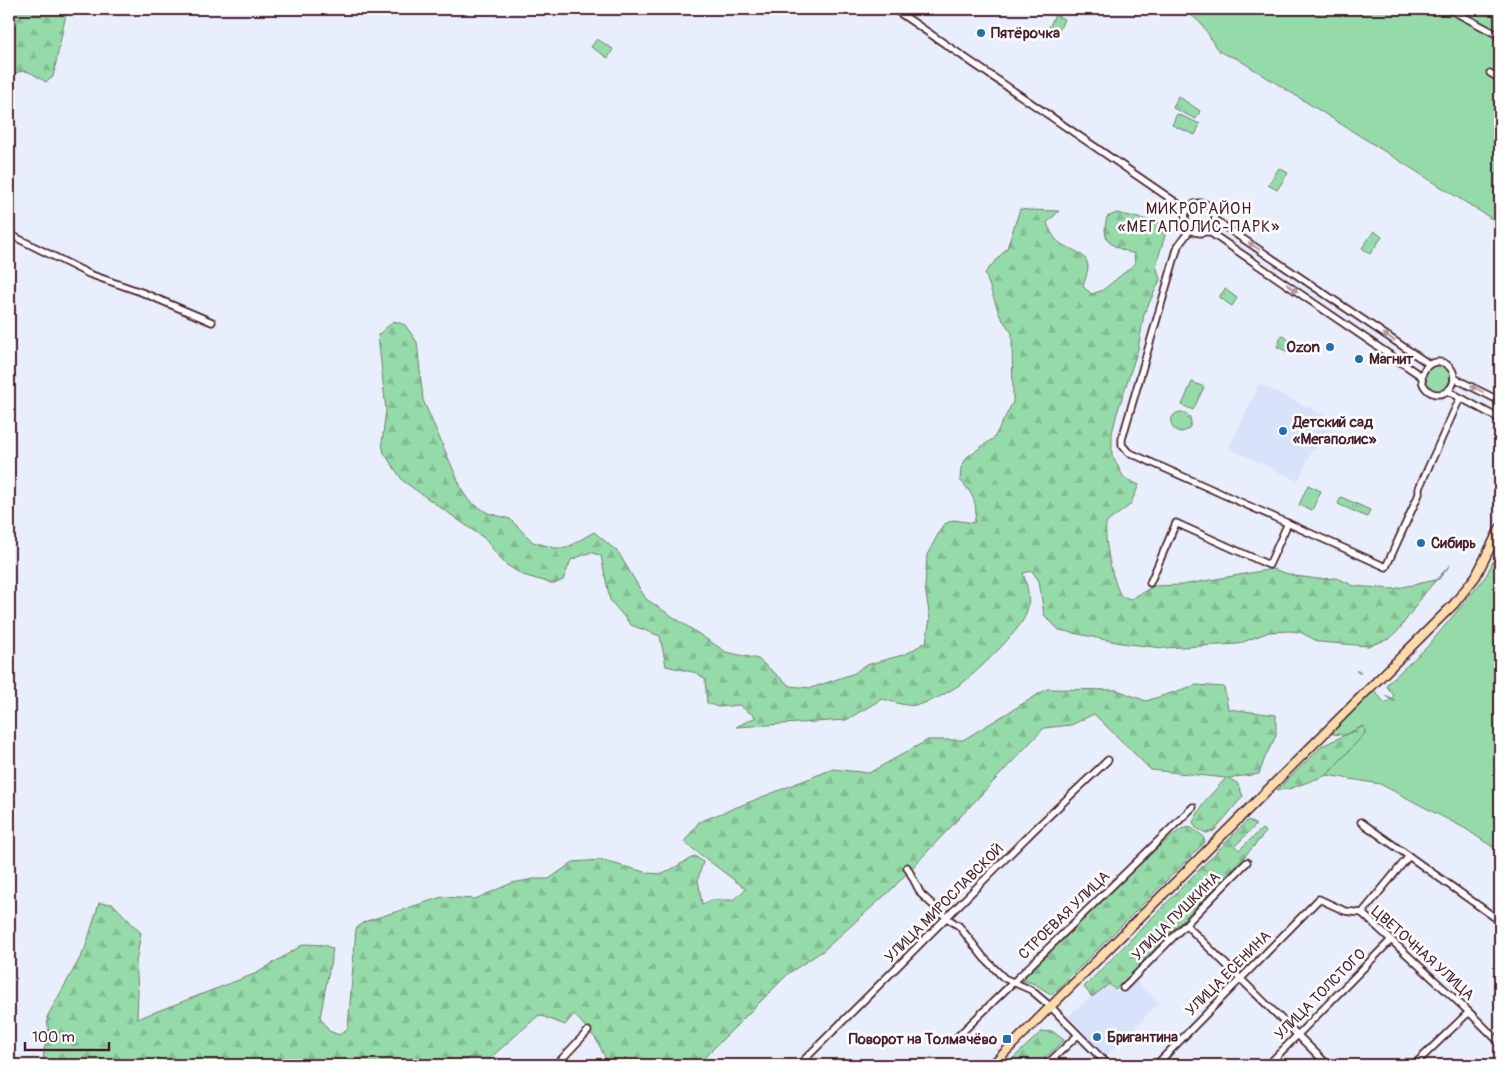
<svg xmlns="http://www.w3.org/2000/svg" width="1509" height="1074" font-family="Pangolin,sans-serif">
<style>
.built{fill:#d8e2fa}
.green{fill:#95dba9;stroke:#707d6a}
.forest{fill:url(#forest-firs);stroke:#707d6a}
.park{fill:url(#park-tufts);stroke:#707d6a}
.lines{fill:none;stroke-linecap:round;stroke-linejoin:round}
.stream{stroke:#7b8fa9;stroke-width:2}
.minor-casing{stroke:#4a1f2b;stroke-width:9}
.major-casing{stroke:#4a1f2b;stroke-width:11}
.minor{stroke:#fff;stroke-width:5.5}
.major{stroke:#fcdcac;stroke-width:8}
.oneway{fill:#ae9aa0}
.poi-dot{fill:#1f6fb2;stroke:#fff;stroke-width:2}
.labels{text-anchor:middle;stroke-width:5;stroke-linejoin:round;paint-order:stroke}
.poi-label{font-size:15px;font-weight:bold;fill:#4a1f2b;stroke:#fff;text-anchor:start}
.street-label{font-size:15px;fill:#4a1f2b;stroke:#fff}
.neighbourhood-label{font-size:16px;letter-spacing:1px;fill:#4a1f2b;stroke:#fff}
</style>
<defs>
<pattern id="forest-firs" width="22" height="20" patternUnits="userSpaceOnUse" patternTransform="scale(1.25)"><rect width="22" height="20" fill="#95dba9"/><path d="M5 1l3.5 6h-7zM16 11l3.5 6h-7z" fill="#82bc92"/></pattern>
<pattern id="park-tufts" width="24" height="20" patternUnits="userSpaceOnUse" patternTransform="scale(1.25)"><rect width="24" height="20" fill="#95dba9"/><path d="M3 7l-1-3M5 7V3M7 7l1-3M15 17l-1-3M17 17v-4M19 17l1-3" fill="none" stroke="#82bc92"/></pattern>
</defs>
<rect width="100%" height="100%" fill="#e8eefc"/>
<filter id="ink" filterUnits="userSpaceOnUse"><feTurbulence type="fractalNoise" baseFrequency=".02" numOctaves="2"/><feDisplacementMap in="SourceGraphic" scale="10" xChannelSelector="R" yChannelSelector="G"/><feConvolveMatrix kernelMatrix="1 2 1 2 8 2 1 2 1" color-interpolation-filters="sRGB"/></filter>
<g filter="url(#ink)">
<g class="built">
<polygon points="1259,384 1337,421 1315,450 1312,451 1298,481 1229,448"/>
<polygon points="1136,981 1159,1003 1108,1054 1104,1056 1068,1016 1090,997 1092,998 1109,984 1115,990 1123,994"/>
</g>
<g class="green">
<path d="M1183,9H1500V224L1236,58C1211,52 1216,43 1202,25C1197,19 1190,14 1183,9Z"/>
<polygon points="1055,15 1064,19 1056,38 1046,34"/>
<polygon points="597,39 613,49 608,58 591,47"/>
<polygon points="1177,114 1200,124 1195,135 1172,125"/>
<polygon points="1279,168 1288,173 1277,190 1268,185"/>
<polygon points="1374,231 1382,237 1370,254 1362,248"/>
<circle cx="1437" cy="378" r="13"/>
<polygon points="1192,382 1204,387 1193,410 1182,405"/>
<polygon points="1308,485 1321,491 1312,510 1299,505"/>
<polygon points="1500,547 1500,852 1466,829 1380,784 1327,775 1365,732 1363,726 1345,735 1332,734 1333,732 1372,693 1376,692 1383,701 1387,702 1394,696 1386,685 1427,647 1464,603 1486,576"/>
</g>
<g class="forest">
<path d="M9,9H67L53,77L46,82C31,73 24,65 9,78Z"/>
<path d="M1020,209L1028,210L1059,211L1047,223C1050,231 1055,241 1063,245C1072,250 1088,254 1088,267C1087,274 1085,280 1083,287L1092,294L1103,290L1135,264L1134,254C1113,246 1100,244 1107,217L1117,213L1161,223L1166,232L1156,265L1160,280L1144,314L1138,349L1117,413L1112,433V455L1124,478L1139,485L1130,505L1106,523C1104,541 1112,580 1121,596L1131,599L1154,586L1182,585L1273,569L1295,576L1318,579L1337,578L1354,586L1393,589L1436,580L1450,565L1439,579L1436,580L1424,594L1398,631L1389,639L1368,646L1319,642L1300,632L1290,631L1269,632L1238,644L1163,648L1121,643L1059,630L1044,615L1039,581L1032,571L1023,573C1028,588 1031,599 1026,614C1021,630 975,674 961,684C948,692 931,703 916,705C906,707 892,701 882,699L846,720L736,727L756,717L739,705L718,707L707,703L705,679L697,673L666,666L660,636L631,625L610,600L601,556L591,552L571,560L563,580L554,584L523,575L505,564L484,538L403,481L384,453L382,443L386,410L378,335L394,321L405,325L417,342L423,400L463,492L469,501L488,513L510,519L533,542L555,548H566L594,532L618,552L646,599L726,652L758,659L790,686L811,688L855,673L863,666L906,654L926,642L930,619L925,587L927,555L943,525L953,520L974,523C979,504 973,494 960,480L961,468L967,457L994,438L1013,402L1012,333L1000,316L985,273L1007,248Z"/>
<polygon points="1196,685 1224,687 1228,709 1276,715 1276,736 1266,755 1259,774 1228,778 1237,783 1243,796 1214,831 1206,833 1196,828 1193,822 1205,801 1226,778 1151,770 1094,714 1071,725 1044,728 893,888 824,950 789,973 697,1065 609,1065 596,1039 574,1014 565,1025 539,1015 489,1059 470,1057 462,1065 43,1065 44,1049 49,1035 47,1017 85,949 99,903 113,904 141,933 136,962 138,991 137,1019 257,973 304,944 325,945 333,949 320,1017 329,1031 339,1035 348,1028 356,929 364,922 442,897 475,899 512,883 534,879 549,879 573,862 601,860 648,873 663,874 695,856 703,862 698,879 702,904 712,900 733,900 746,889 684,842 699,822 833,769 869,773 928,740 963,740 1047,689 1117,690 1146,701"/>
<polygon points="1364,726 1365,733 1327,775 1289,789 1277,790 1322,746"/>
<path d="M1248,820L1256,825L1235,846L1239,850L1262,829L1266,832C1234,870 1198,905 1163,940C1147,956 1132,975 1115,989L1109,984L1092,997L1084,987Z"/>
<polygon points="1190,827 1203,836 1205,842 1052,995 1035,984 1018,979 1136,865 1181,829"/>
<polygon points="1052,1031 1064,1040 1038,1065 1006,1065 1041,1032"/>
</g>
<g class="park">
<polygon points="1178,96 1200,111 1196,119 1173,108"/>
<polygon points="1225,289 1237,298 1232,306 1219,297"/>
<polygon points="1282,335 1297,346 1293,354 1277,347"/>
<circle cx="1181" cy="422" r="10"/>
<polygon points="1341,497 1370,510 1367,517 1338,504"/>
</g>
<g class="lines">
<g class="stream">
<polyline points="1357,671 1360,673"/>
<polyline points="1386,696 1394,701"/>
</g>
<defs>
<g id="minor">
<polyline points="894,9 1187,210"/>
<polyline points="1449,9 1500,36"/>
<polyline points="1490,73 1500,79"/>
<circle cx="1200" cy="218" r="15"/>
<polyline points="1215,220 1429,364"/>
<polyline points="1190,230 1178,246 1122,439 1122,445 1128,452 1386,567 1419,494 1419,488 1460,398"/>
<polyline points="1208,231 1421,376"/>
<polyline points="9,234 89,274 141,292 212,322"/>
<circle cx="1438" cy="378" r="16"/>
<polyline points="1454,378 1500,401"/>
<polyline points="1448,391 1500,419"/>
<polyline points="9,507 11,518"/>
<polyline points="1150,583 1176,523 1269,565 1288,523"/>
<polyline points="1361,822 1500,921"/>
<polyline points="907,867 921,894 947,918 959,926 984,958 1004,978 1031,990 1051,1007 1108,1065"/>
<polyline points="1362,913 1409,856"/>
<polyline points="1186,925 1328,1065"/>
<polyline points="1123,988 1247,862"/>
<polyline points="953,1041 1193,807"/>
<polyline points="556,1065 588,1031"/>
<polyline points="799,1065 1034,830 1108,760"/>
<polyline points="1046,1065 1078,1035"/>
<polyline points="1156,1065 1319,899 1345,911 1362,913 1469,1012 1500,1043"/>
<polyline points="1268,1065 1391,940"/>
<polyline points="1414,1065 1469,1012"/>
</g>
<polyline id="major" points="992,1065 1454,604 1476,576 1500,528"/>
</defs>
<use href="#minor" class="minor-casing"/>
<use href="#major" class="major-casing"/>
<use href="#minor" class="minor"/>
<use href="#major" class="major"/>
</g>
<defs><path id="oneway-solid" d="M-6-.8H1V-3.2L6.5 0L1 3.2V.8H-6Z" transform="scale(1.25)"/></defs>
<g class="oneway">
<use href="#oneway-solid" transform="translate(1254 246) rotate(-146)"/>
<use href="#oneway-solid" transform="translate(1292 288) rotate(34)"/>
<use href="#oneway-solid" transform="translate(1389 337) rotate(-146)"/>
<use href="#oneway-solid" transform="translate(1477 389) rotate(-153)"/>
</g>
</g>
<g class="poi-dot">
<circle cx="981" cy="33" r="5"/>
<circle cx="1330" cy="347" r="5"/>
<circle cx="1359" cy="359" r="5"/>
<circle cx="1283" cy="431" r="5"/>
<circle cx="1421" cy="543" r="5"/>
<circle cx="1097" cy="1037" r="5"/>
<rect x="1002" y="1034" width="10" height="10" rx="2.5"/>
</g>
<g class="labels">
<g class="poi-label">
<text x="991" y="38">Пятёрочка</text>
<text x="1320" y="352" text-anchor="end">Ozon</text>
<text x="1369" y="364">Магнит</text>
<text x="1293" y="427">Детский сад<tspan x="1293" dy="17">«Мегаполис»</tspan></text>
<text x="1431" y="548">Сибирь</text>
<text x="1107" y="1042">Бригантина</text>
<text x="997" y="1044" text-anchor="end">Поворот на Толмачёво</text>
</g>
<g class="street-label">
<text transform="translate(944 903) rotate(-45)" y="5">УЛИЦА МИРОСЛАВСКОЙ</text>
<text transform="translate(1064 915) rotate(-44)" y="5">СТРОЕВАЯ УЛИЦА</text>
<text transform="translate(1176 916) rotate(-45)" y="5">УЛИЦА ПУШКИНА</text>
<text transform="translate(1423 953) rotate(42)" y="5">ЦВЕТОЧНАЯ УЛИЦА</text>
<text transform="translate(1228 973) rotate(-45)" y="5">УЛИЦА ЕСЕНИНА</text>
<text transform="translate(1320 994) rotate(-45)" y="5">УЛИЦА ТОЛСТОГО</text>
</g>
<g class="neighbourhood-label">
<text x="1199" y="214">МИКРОРАЙОН<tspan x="1199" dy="18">«МЕГАПОЛИС-ПАРК»</tspan></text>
</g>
</g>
<rect width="1509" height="1074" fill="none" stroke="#fff" stroke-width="30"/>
<rect x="15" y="15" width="1479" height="1044" fill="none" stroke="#4a1f2b" stroke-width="2" filter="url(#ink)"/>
<path d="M25 1042v8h84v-8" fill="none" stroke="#4a1f2b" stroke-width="2.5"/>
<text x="32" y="1042" font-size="15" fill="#4a1f2b" stroke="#ffffff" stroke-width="4" paint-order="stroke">100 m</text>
</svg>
